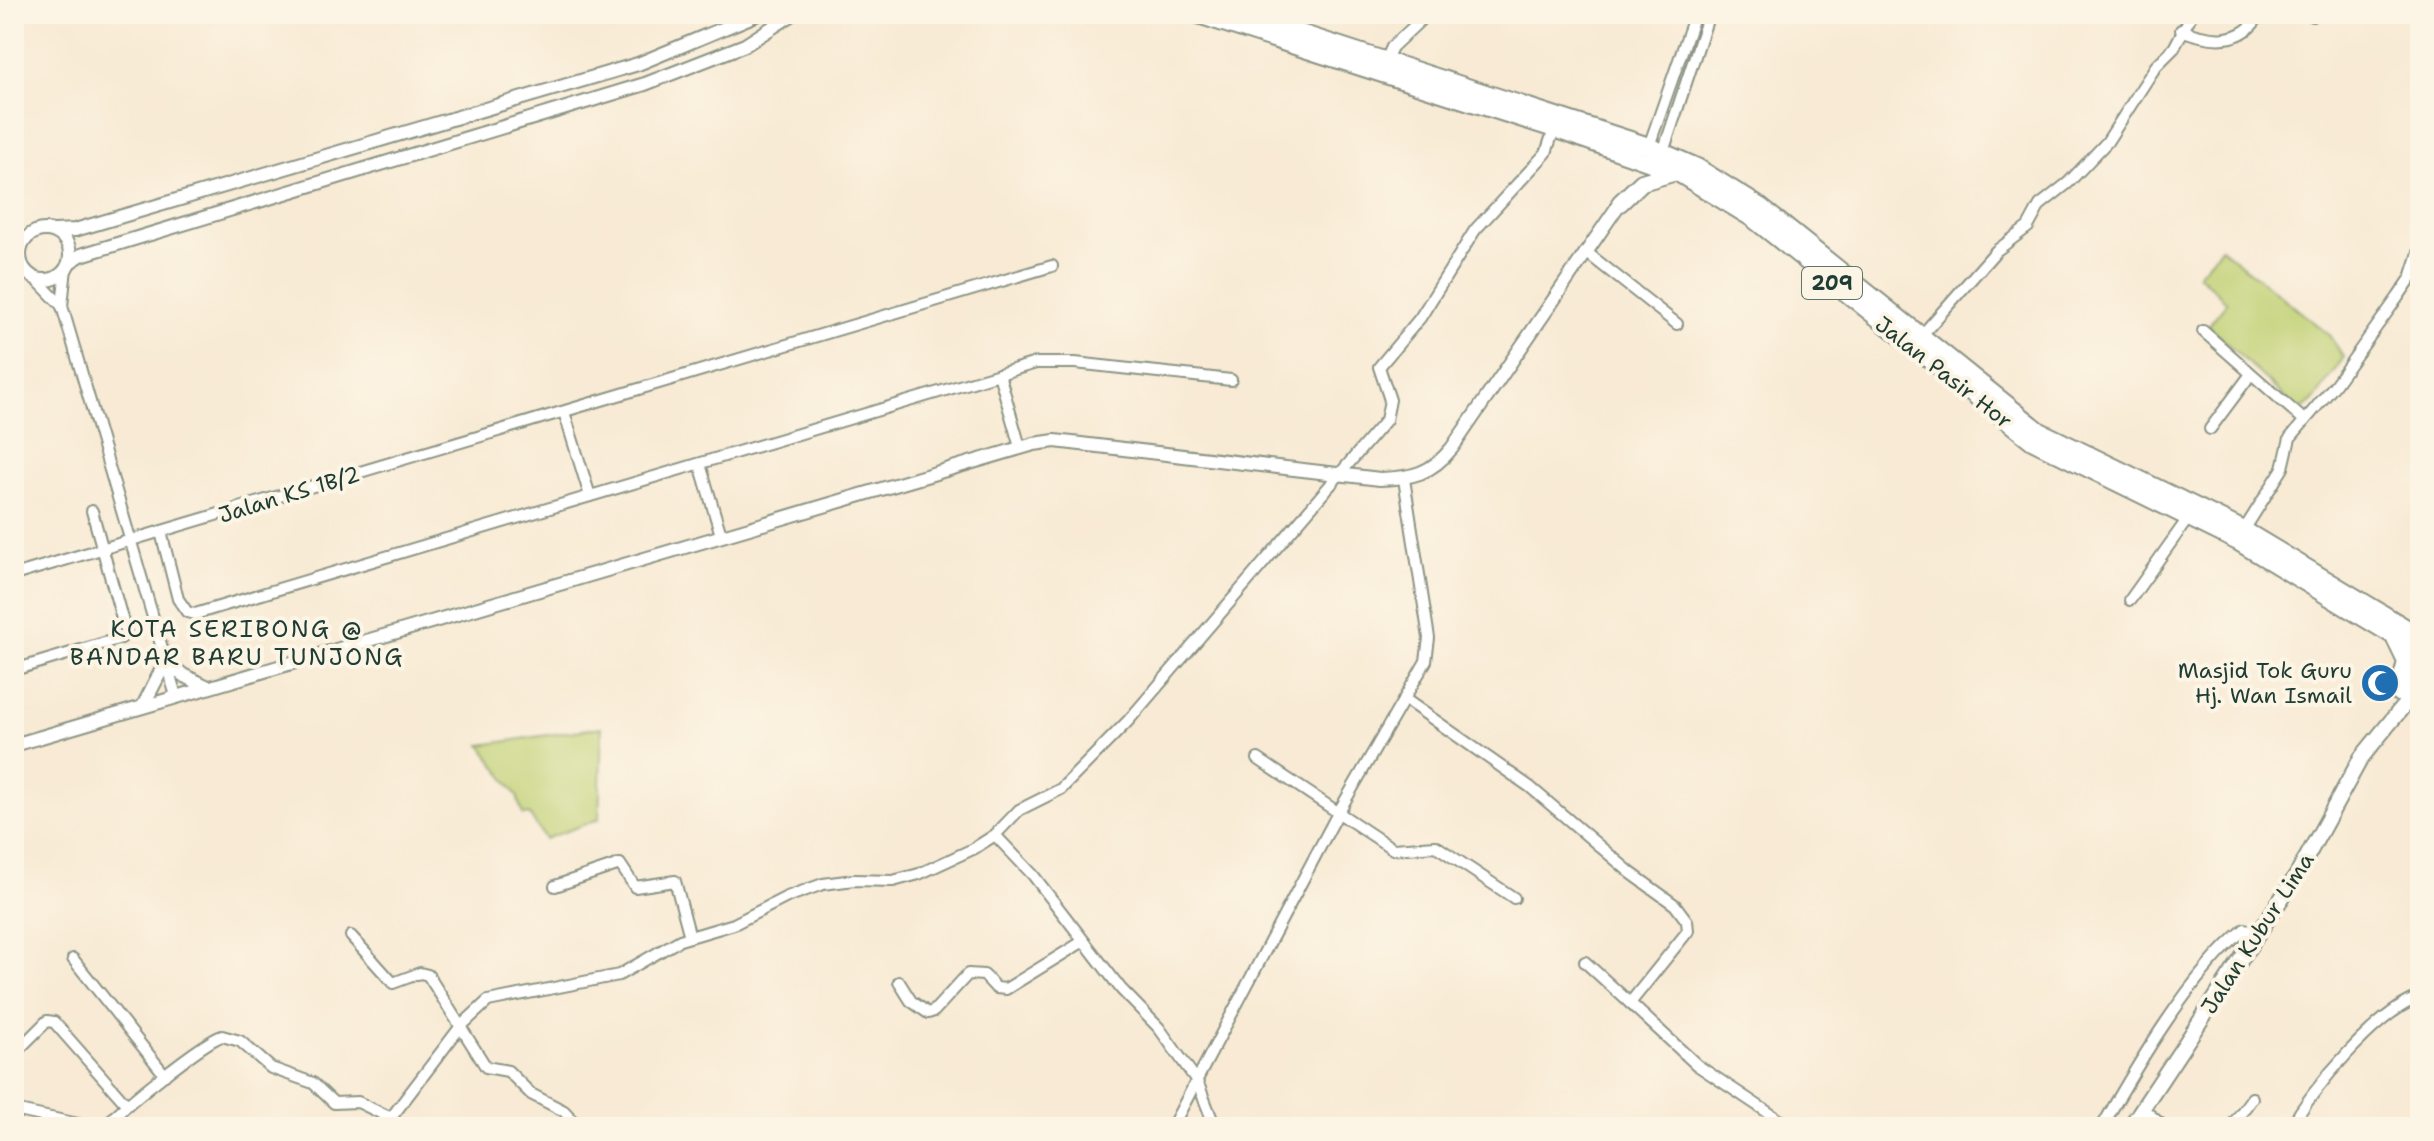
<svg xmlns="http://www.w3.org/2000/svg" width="2434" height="1141" font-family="'Shantell Sans',sans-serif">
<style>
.green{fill:#c0d073;stroke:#708654;stroke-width:2}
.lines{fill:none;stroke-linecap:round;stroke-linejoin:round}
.minor-casing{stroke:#8c9484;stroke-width:14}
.tertiary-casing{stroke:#8c9484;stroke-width:16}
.secondary-casing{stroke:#8c9484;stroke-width:18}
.primary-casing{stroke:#8c9484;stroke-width:20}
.minor{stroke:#fff;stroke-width:10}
.tertiary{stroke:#fff;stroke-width:12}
.secondary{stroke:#fff;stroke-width:14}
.primary{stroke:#fff;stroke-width:16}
.labels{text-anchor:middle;stroke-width:8;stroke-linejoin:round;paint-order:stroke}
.shield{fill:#fcf5e5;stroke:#617469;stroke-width:2}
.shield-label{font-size:20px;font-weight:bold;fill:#1f3d34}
.street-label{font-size:22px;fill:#1f3d34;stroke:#fcf5e5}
.poi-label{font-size:22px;fill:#1f3d34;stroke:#fcf5e5;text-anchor:end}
.neighbourhood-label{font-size:24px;letter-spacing:2px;fill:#1f3d34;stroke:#fcf5e5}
</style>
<rect width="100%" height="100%" fill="#fcf5e5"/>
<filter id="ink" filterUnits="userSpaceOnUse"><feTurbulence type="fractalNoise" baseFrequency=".0125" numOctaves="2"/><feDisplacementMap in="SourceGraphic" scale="16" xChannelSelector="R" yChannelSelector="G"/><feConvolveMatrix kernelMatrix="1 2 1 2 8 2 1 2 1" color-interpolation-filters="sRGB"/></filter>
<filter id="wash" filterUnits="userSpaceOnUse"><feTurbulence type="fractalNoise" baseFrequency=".006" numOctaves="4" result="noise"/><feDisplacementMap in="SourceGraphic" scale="32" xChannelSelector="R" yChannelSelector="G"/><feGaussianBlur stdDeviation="1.8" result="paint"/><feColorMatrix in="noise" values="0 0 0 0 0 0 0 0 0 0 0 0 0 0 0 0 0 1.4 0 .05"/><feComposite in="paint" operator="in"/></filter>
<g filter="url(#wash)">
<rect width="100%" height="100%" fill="#f8ead4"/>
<g class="green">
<polygon points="2221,248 2328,334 2344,357 2314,400 2299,411 2208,326 2227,302 2198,274"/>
<polygon points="602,727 599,819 545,839 529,814 523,815 517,796 481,745"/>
</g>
</g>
<g filter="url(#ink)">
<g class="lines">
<defs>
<g id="minor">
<polyline points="2312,16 2313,14"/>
<path d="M2181,30C2210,41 2242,46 2260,14"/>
<polyline points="1386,60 1392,47 1427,14"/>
<polyline points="1649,146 1695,14"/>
<polyline points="1663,152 1709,14"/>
<polyline points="1586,252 1677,324"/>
<polyline points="66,268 62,306 176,696"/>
<polyline points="35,278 62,306"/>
<polyline points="2203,331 2304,420"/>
<polyline points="1921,336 1996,251 2028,227 2040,205 2068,183 2107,142 2156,66 2174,48 2192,14"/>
<polyline points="999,374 1020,447"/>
<polyline points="564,412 590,496"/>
<polyline points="2210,429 2251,374"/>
<polyline points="700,464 721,535"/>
<polyline points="2244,530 2283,468 2290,438 2334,386 2398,297 2411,278 2420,250"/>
<polyline points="161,532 178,599 187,612 195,614 1036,363 1075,363 1231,380"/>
<polyline points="14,575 1052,266"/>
<polyline points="2130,600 2189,517"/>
<polyline points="14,670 121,638 126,633 92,511"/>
<polyline points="1406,700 1530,787 1631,873 1675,905 1687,921 1688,931 1630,1003 1697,1065 1790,1127"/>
<polyline points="1258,759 1393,849 1436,846 1514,898"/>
<polyline points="995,835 1033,875 1121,989 1159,1028 1197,1081 1215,1127"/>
<polyline points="555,886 620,864 635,887 675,881 690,937"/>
<polyline points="351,936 393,983 420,973 428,975 486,1067 508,1071 531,1094 564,1111 579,1127"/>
<polyline points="73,959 165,1075"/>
<polyline points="1585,962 1630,1003"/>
<polyline points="899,982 911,1001 928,1013 934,1011 968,974 984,975 996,988 1006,989 1082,942"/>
<polyline points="14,1054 47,1021 54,1022 127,1105"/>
<polyline points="2142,1108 2164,1127"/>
<polyline points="14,1110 92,1127"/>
<path d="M105,1127C117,1110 205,1041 222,1036L240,1041L271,1068L313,1083L334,1103L358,1102L389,1117"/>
<polyline points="384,1127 461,1026 488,1001 619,975 680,940 734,924 787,897 823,884 854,880 893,881 919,874 973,849 995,835 1019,810 1061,789 1128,721 1386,420 1390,400 1379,367 1420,318 1475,230 1546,153 1554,129"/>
<polyline points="1172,1127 1338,813 1426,661 1429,638 1404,479"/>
<path d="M2102,1127C2137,1065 2191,973 2245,929L2258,934"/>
<polyline points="2231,1127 2252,1098"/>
<path d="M2291,1127C2312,1089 2378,1011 2420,997"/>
</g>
<g id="tertiary">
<circle cx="45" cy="255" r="25"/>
<polyline points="54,231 75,230 638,64 758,14"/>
<polyline points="70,262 81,255 645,84 745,45 793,14"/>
<polyline points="143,706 166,661 183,675 208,687"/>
<path d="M14,745L1034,444L1055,441L1380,479C1412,478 1431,474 1452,448L1620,203"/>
</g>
<g id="secondary">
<polyline points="2399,692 2420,663"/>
<polyline points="2130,1127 2297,875 2361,758 2414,693"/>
</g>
<g id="primary">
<polyline points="1195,14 1554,129 1676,172 1753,219 2032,441 2238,542 2420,652"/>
<polyline points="1242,14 1649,146 1697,167 1761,207 2040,431 2244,530 2420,636"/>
<polyline points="1620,203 1642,182 1676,172"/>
<polyline points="2395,639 2406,662 2398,693"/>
<polyline points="2408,700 2420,689"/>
</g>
</defs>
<use href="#minor" class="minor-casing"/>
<use href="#tertiary" class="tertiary-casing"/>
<use href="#secondary" class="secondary-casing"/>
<use href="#primary" class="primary-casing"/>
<use href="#minor" class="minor"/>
<use href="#tertiary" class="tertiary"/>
<use href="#secondary" class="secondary"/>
<use href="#primary" class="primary"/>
</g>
</g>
<defs>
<symbol id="mosque-disc" viewBox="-11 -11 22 22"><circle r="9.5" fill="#1f6fb2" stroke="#fcf5e5"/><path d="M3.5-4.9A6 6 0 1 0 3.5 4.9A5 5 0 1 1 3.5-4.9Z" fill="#fff"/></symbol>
</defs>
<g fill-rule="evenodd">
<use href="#mosque-disc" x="2358" y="661" width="44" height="44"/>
</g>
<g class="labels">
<rect class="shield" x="1802" y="267" width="60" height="32" rx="6"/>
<g class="shield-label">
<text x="1832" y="290">209</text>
</g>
<g class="street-label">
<text transform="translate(1944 372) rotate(38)" y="8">Jalan Pasir Hor</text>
<text transform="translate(289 494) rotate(-17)" y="8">Jalan KS 1B/2</text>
<text transform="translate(2257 933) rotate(-57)" y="8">Jalan Kubur Lima</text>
</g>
<g class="poi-label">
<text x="2352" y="678">Masjid Tok Guru<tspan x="2352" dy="25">Hj. Wan Ismail</tspan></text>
</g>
<g class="neighbourhood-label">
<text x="237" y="637">KOTA SERIBONG @<tspan x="237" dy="28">BANDAR BARU TUNJONG</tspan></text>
</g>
</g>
<rect width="2434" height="1141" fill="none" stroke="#fcf5e5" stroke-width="48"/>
</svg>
